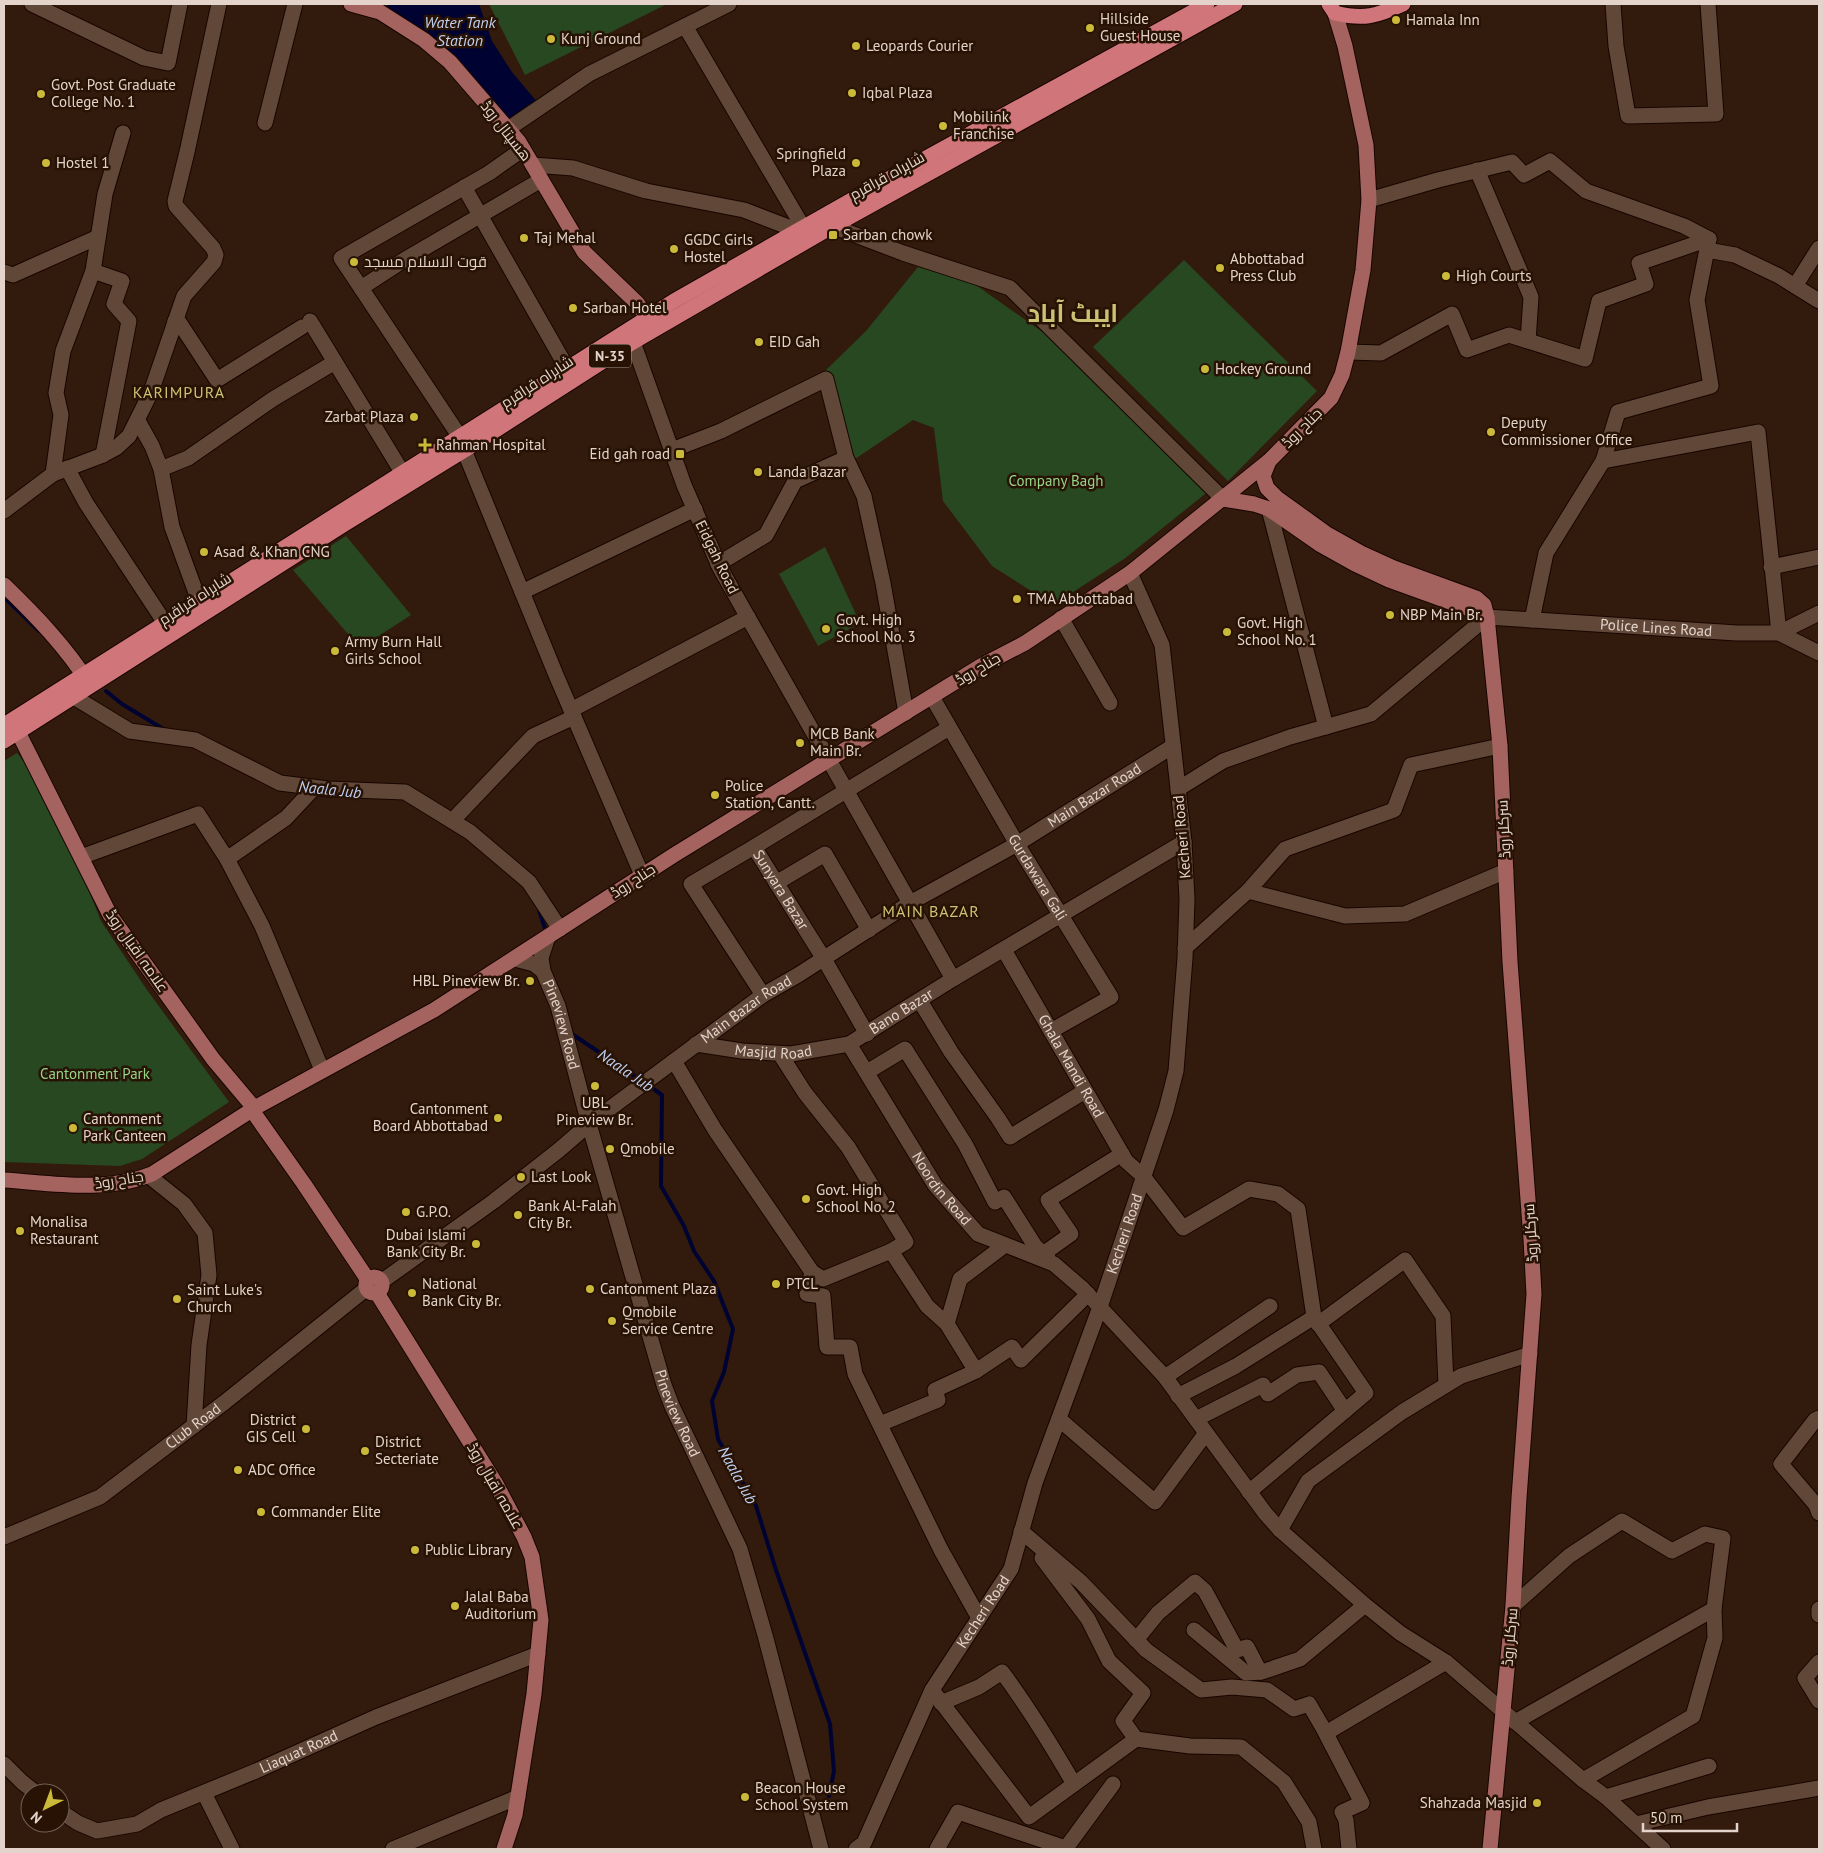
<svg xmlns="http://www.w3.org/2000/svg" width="1823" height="1853" font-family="'PT Sans',Cairo,sans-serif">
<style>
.green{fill:#274821}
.water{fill:#000331}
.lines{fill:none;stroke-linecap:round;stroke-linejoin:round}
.stream{stroke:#000331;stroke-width:4}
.minor-casing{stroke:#180500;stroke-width:17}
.major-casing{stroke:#180500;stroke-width:17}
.highway-casing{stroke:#180500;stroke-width:17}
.minor{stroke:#614737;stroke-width:15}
.major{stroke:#a4635f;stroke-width:15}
.highway{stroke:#d07579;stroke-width:15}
.poi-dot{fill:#cbba39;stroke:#271204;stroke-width:2}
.labels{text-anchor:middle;stroke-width:5;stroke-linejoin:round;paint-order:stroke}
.shield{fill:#271204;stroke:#ab998f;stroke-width:1}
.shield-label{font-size:14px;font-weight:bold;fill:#e3d3ca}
.poi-label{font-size:15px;fill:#e3d3ca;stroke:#271204;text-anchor:start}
.street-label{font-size:15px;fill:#e3d3ca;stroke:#271204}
.park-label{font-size:15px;fill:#94d589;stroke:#271204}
.water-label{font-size:16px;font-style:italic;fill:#becff0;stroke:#271204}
.neighbourhood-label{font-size:16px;letter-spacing:1px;fill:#ccc274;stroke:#271204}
.town-label{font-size:25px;font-weight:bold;fill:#ccc274;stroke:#271204}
</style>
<rect width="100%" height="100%" fill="#321b0c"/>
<g class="green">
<polygon points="489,4 667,4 525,75"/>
<polygon points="1184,260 1317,391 1228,481 1093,347"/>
<polygon points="918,267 973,283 1071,352 1210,490 1124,559 1053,605 992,566 943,501 934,428 913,420 852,461 824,372 866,331"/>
<polygon points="346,536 411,615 360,648 293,570"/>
<polygon points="825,547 860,623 818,646 779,574"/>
<polygon points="17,753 51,796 101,921 147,990 229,1102 142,1159 120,1166 4,1162 4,761"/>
</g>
<polygon class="water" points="388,4 479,4 492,41 512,72 538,103 510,124 384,12"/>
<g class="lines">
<g class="stream">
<polyline points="4,597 39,631"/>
<polyline points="106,691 122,704 165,730"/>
<polyline points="539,910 546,932"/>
<polyline points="571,1030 572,1034 642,1081"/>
<polyline points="648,1085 662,1095 661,1186 684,1226 694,1251 714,1281 733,1329 724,1372 712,1401 718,1439 756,1506 776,1570 830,1724 834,1771 829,1796"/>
</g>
<defs>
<g id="minor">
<polyline points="32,4 144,58 168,63 180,4"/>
<polyline points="1613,4 1616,46 1628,116 1716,114 1708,4"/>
<polyline points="685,26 803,227"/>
<polyline points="265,123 295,4"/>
<polyline points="508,129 589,74 729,4"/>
<polyline points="523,149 489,173 341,258 361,288 404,260 541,180"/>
<polyline points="533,165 573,168 646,191 744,210 796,230"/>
<polyline points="1477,170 1531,297 1528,341"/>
<polyline points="464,187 567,368"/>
<polyline points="1369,200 1438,180 1512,162 1524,175 1550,161 1586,191 1684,226 1709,239 1697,300 1711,386 1618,412 1603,461 1546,553 1532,620"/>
<polyline points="832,226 903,253 1010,288 1223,499"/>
<polyline points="1707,250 1735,255 1779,276 1819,301"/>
<polyline points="93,271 122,281 114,304 129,321 103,455"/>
<polyline points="4,272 13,275 98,237"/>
<polyline points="1795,286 1819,248"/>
<polyline points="361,288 460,437"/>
<polyline points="175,321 179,322 217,380 302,327"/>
<polyline points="310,321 402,472"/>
<polyline points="1348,352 1381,353 1452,314 1467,350 1509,335 1585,359 1599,301 1646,284 1639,263 1709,239"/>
<polyline points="138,421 152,446 161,469 172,527 199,601"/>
<polyline points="464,450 556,675 642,875"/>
<polyline points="672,450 721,431 826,379 846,458 795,481 766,535 718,564"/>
<polyline points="846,458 864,496 883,583 906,713"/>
<polyline points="1603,461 1758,432 1779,633 1819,653"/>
<polyline points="67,468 86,503 165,623"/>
<polyline points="161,469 188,458 273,399 335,362"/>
<polyline points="53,474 103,455 116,448 129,436 151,392 184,296 214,262 216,255 213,248 176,206 175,201 187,152 219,4"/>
<polyline points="1269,509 1326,727"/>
<polyline points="4,511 53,474 61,415 56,393 63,351 93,271 105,194 123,133"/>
<polyline points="1771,567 1819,557"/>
<polyline points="522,592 695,509"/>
<polyline points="1061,618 1110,703"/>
<polyline points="74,697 130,731 195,740 280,783 328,789 405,792 470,832 529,882 560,929"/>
<path id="s1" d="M932,697L1017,844L1111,997L1051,1031"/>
<polyline points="571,710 748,617"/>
<path id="s2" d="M1178,789L1223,761L1290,737L1371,714L1487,617L1737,633H1779L1819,613"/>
<polyline points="452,821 533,736 574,717"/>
<polyline points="754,847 949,728"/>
<polyline points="81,857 198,814 227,859 286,818 314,788"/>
<polyline points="227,859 262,926 322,1070"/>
<polyline points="776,883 825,854 869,930"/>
<polyline points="1248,891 1285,849 1394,810 1411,765 1500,746"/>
<path id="s3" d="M548,937L541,958L543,971L558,1006L589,1124L664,1385L672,1406L740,1549L765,1635L821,1849"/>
<polyline points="1185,948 1248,891 1345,916 1405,914 1506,871"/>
<path id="s4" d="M1004,950L1126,1161L1143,1176L1183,1228L1249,1189L1278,1194L1298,1209L1314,1317L1366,1393L1249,1492"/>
<polyline points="515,959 534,964 543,971"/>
<path id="s5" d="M953,979L910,903L1017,844L1173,746"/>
<path id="s6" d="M763,995L691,884L754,847L824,959L867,1034"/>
<polyline points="920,1001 951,1052 998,1118 1010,1137 1085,1091"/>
<path id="s7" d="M696,1044L742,1051L791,1054L849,1044L953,979L1184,842"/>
<path id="s8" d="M849,1044L935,1185L978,1234L1054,1264L1083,1289L1165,1377L1265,1513L1280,1530L1365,1605L1400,1633L1446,1662L1583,1780L1606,1797L1663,1849"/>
<polyline points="780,1054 805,1093 848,1147 906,1242 891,1251"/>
<polyline points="674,1061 715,1130 812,1272 807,1294 823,1296 827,1347 850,1347 855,1374 941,1550 979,1618"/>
<polyline points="867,1072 905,1049 965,1144 995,1202 1004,1197 1035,1246 1048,1258"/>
<polyline points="149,1176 184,1204 205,1233 209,1275 199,1345 194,1426"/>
<polyline points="1043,1254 1071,1234 1048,1200 1122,1154"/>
<polyline points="812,1272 823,1279 891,1251 927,1306 947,1324"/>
<path id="s9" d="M381,1282L494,1201L559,1150L589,1124L763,995L798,975L910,903L720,568L684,485L633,342"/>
<polyline points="1318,1324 1405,1260 1443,1316 1446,1385"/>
<polyline points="976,1371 947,1324 960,1279 1005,1245"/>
<polyline points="1165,1377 1270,1306"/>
<polyline points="1178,1396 1236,1366 1314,1317"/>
<polyline points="1819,1418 1815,1420 1781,1464 1816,1505 1819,1513"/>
<polyline points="1059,1419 1155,1502 1206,1433"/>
<polyline points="1196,1419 1263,1385 1268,1394 1297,1375 1319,1372 1345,1411"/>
<polyline points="880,1424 938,1400 935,1390 976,1371 1012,1347 1021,1360 1088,1294"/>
<polyline points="1280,1530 1308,1481 1402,1412 1461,1376 1530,1354"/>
<polyline points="1021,1531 1081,1582 1146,1650 1201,1690 1232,1687 1267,1690 1294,1709 1309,1704 1323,1728 1362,1803 1342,1812 1346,1820 1349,1849"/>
<path id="s10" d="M4,1537L100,1497L225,1402L367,1288"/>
<polyline points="1042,1558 1088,1619 1109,1661 1143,1693 1123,1721 1136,1739"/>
<polyline points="1513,1606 1569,1556 1622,1521 1672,1551 1705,1534 1723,1538 1714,1609 1715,1638 1693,1716 1583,1780"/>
<polyline points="1819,1609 1819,1615"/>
<polyline points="1194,1630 1246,1673 1262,1672 1300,1659 1365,1605"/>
<polyline points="1136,1640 1158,1613 1195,1582 1205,1591 1237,1650 1247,1647 1260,1672"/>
<polyline points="1819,1662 1805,1678 1819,1701"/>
<polyline points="932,1690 1029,1817 1136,1739 1190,1746 1241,1747 1284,1782 1309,1822 1314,1849"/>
<path d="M941,1703L979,1687L1002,1672C1029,1708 1052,1746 1074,1784"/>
<polyline points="1515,1722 1714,1609"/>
<polyline points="1326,1733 1446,1662"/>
<polyline points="4,1764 22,1782 36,1793"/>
<polyline points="204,1793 232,1849"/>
<polyline points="1606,1797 1709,1766"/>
<path id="s11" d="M60,1811L78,1823L97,1831L137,1824L161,1810L256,1771L376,1717L538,1654"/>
<polyline points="1636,1824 1708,1807 1819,1788"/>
<polyline points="393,1849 518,1797"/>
<path id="s12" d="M856,1849L864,1843L932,1690L1011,1569L1035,1483L1100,1307L1166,1110L1176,1071L1185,958L1187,899L1184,842L1162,645L1130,573"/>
<polyline points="937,1849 958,1812 1066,1848 1113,1784"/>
</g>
<g id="major">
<polyline points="351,4 380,12 424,40 450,62 519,142 584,252 637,303 648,318"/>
<polyline points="1269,461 1263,476 1267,488 1277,498 1327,534 1361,553 1394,568 1476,598 1484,605 1487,617 1500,746 1510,962 1531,1239 1534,1294 1519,1498 1513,1606 1490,1849"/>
<polyline points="1223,499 1254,504 1269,509 1321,545 1355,564 1389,580 1472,610 1487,617"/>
<path d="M4,585C36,616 66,647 90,685"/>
<polyline points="18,732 110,915 213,1059 250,1103"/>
<polyline points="260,1105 434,1010 674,855 981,666 1025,643 1130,573 1270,460 1331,398 1342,375 1348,352 1363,270 1369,200 1366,145 1345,46 1335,13"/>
<polyline points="256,1116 304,1184 368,1280"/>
<path d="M4,1180C52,1183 106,1193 152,1174L247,1113"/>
<circle cx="374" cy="1285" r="8"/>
<polyline points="377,1293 496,1484 524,1537 532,1557 541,1620 534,1694 515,1815 504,1849"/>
</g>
<g id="highway">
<path d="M1329,4L1335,13C1364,20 1377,16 1403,4"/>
<polyline points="4,725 674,301 908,168 1207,4"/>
<polyline points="4,741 343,525 474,444 633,342 826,230 1235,4"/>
</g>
</defs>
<use href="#minor" class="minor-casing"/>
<use href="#major" class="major-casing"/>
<use href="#highway" class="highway-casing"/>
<use href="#minor" class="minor"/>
<use href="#major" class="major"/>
<use href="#highway" class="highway"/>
</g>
<g class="poi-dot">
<circle cx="1396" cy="20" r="5"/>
<circle cx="1090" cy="28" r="5"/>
<circle cx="551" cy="39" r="5"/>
<circle cx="856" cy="46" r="5"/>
<circle cx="852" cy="93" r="5"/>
<circle cx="41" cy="94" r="5"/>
<circle cx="943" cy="126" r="5"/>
<circle cx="46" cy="163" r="5"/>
<circle cx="856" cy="163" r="5"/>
<rect x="828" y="230" width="10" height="10" rx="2.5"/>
<circle cx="524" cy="238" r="5"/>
<circle cx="674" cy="249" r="5"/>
<circle cx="354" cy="262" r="5"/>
<circle cx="1220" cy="268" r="5"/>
<circle cx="1446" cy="276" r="5"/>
<circle cx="573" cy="308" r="5"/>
<circle cx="759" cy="342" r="5"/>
<circle cx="1205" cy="369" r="5"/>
<circle cx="414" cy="417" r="5"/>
<circle cx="1491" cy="432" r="5"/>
<path d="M422.5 437.5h5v5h5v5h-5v5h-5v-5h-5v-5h5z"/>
<rect x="675" y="449" width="10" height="10" rx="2.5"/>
<circle cx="758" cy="472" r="5"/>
<circle cx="204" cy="552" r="5"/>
<circle cx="1017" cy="599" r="5"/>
<circle cx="1390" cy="615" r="5"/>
<circle cx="826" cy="629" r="5"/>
<circle cx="1227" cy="632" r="5"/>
<circle cx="335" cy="651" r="5"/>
<circle cx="800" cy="743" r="5"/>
<circle cx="715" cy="795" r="5"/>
<circle cx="530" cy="981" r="5"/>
<circle cx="595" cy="1086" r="5"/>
<circle cx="498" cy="1118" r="5"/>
<circle cx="73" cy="1128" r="5"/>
<circle cx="610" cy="1149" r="5"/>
<circle cx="521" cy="1177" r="5"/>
<circle cx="806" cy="1199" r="5"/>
<circle cx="406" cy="1212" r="5"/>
<circle cx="518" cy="1215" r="5"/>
<circle cx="20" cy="1231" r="5"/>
<circle cx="476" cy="1244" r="5"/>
<circle cx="776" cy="1284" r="5"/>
<circle cx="590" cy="1289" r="5"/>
<circle cx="412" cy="1293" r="5"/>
<circle cx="177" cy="1299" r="5"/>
<circle cx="612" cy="1321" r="5"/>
<circle cx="306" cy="1429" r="5"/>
<circle cx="365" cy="1451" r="5"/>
<circle cx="238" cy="1470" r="5"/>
<circle cx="261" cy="1512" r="5"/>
<circle cx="415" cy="1550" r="5"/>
<circle cx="455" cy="1606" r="5"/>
<circle cx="745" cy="1797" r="5"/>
<circle cx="1537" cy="1803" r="5"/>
</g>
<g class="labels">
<rect class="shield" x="589" y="344.5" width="42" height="23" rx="4"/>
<g class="shield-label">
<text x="610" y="361">N-35</text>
</g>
<g class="poi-label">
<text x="1100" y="24">Hillside<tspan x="1100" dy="17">Guest House</tspan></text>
<text x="1406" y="25">Hamala Inn</text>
<text x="561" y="44">Kunj Ground</text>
<text x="866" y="51">Leopards Courier</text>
<text x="51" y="90">Govt. Post Graduate<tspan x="51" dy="17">College No. 1</tspan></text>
<text x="862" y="98">Iqbal Plaza</text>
<text x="953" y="122">Mobilink<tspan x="953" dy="17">Franchise</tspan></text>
<text x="846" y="159" text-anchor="end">Springfield<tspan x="846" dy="17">Plaza</tspan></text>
<text x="56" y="168">Hostel 1</text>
<text x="843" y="240">Sarban chowk</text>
<text x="534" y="243">Taj Mehal</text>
<text x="684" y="245">GGDC Girls<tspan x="684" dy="17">Hostel</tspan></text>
<text x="1230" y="264">Abbottabad<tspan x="1230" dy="17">Press Club</tspan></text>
<text x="364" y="267">قوت الاسلام مسجد</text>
<text x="1456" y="281">High Courts</text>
<text x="583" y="313">Sarban Hotel</text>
<text x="769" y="347">EID Gah</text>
<text x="1215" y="374">Hockey Ground</text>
<text x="404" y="422" text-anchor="end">Zarbat Plaza</text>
<text x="1501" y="428">Deputy<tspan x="1501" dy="17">Commissioner Office</tspan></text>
<text x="436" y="450">Rahman Hospital</text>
<text x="670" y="459" text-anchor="end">Eid gah road</text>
<text x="768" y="477">Landa Bazar</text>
<text x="214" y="557">Asad &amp; Khan CNG</text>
<text x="1027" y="604">TMA Abbottabad</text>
<text x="1400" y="620">NBP Main Br.</text>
<text x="836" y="625">Govt. High<tspan x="836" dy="17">School No. 3</tspan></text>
<text x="1237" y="628">Govt. High<tspan x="1237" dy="17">School No. 1</tspan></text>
<text x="345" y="647">Army Burn Hall<tspan x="345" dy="17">Girls School</tspan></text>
<text x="810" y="739">MCB Bank<tspan x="810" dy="17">Main Br.</tspan></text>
<text x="725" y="791">Police<tspan x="725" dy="17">Station, Cantt.</tspan></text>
<text x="520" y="986" text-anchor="end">HBL Pineview Br.</text>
<text x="595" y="1108" text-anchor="middle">UBL<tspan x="595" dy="17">Pineview Br.</tspan></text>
<text x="488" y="1114" text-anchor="end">Cantonment<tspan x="488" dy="17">Board Abbottabad</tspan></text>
<text x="83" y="1124">Cantonment<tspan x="83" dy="17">Park Canteen</tspan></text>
<text x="620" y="1154">Qmobile</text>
<text x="531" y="1182">Last Look</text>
<text x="816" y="1195">Govt. High<tspan x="816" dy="17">School No. 2</tspan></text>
<text x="528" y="1211">Bank Al-Falah<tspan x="528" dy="17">City Br.</tspan></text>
<text x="416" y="1217">G.P.O.</text>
<text x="30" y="1227">Monalisa<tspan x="30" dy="17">Restaurant</tspan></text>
<text x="466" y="1240" text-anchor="end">Dubai Islami<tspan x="466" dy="17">Bank City Br.</tspan></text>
<text x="422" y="1289">National<tspan x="422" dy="17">Bank City Br.</tspan></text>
<text x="786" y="1289">PTCL</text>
<text x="600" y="1294">Cantonment Plaza</text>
<text x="187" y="1295">Saint Luke's<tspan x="187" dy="17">Church</tspan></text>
<text x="622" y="1317">Qmobile<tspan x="622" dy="17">Service Centre</tspan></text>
<text x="296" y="1425" text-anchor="end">District<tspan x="296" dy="17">GIS Cell</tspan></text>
<text x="375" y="1447">District<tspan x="375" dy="17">Secteriate</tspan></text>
<text x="248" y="1475">ADC Office</text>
<text x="271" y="1517">Commander Elite</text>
<text x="425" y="1555">Public Library</text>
<text x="465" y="1602">Jalal Baba<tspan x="465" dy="17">Auditorium</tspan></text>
<text x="755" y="1793">Beacon House<tspan x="755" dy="17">School System</tspan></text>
<text x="1527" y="1808" text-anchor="end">Shahzada Masjid</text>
</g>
<g class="street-label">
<text transform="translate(506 131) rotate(52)" y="5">ھسپتال روڈ</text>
<text transform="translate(887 176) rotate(-29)" y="5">شاہراہ قراقرم</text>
<text transform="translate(537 382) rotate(-33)" y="5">شاہراہ قراقرم</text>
<text transform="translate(1302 428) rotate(-45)" y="5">جناح روڈ</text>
<text transform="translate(717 557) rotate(64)" y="5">Eidgah Road</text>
<text transform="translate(195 599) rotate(-33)" y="5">شاہراہ قراقرم</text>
<text dy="5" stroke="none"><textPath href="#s2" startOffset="529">Police Lines Road</textPath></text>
<text transform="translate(978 669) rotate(-31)" y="5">جناح روڈ</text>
<text dy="5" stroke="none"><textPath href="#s5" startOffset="301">Main Bazar Road</textPath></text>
<text transform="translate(1504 829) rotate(-93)" y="5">سرکلر روڈ</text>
<text transform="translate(1182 837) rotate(-95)" y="5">Kecheri Road</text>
<text dy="5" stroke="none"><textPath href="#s1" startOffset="209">Gurdawara Gali</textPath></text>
<text transform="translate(633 881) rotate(-33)" y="5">جناح روڈ</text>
<text dy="5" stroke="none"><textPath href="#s6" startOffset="256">Sunyara Bazar</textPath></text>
<text transform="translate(137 951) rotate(55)" y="5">علامہ اقبال روڈ</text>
<text dy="5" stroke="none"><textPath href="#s9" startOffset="456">Main Bazar Road</textPath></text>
<text dy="5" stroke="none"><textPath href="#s7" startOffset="216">Bano Bazar</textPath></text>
<text dy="5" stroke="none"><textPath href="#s3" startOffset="92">Pineview Road</textPath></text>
<text dy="5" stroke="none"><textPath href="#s7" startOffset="78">Masjid Road</textPath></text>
<text dy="5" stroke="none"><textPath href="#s4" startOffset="134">Ghala Mandi Road</textPath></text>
<text transform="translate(119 1180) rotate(-9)" y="5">جناح روڈ</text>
<text dy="5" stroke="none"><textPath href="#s8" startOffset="172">Noordin Road</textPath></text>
<text dy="5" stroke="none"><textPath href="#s12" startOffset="676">Kecheri Road</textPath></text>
<text transform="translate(1531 1233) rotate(-94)" y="5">سرکلر روڈ</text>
<text dy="5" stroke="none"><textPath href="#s3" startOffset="498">Pineview Road</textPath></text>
<text dy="5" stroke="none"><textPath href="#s10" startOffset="221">Club Road</textPath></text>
<text transform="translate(495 1486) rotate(60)" y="5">علامہ اقبال روڈ</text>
<text dy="5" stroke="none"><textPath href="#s12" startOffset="271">Kecheri Road</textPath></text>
<text transform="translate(1510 1637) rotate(-85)" y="5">سرکلر روڈ</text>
<text dy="5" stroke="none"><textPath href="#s11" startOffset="260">Liaquat Road</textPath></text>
</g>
<g class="park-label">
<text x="1056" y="486">Company Bagh</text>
<text x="95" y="1079">Cantonment Park</text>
</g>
<g class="water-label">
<text x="460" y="28">Water Tank<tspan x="460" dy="18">Station</tspan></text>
<text transform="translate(330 789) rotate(6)" y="6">Naala Jub</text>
<text transform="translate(626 1070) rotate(34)" y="6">Naala Jub</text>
<text transform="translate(738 1475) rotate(61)" y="6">Naala Jub</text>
</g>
<g class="neighbourhood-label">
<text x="179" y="398">KARIMPURA</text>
<text x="931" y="917">MAIN BAZAR</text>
</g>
<g class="town-label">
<text x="1073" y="322">ایبٹ آباد</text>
</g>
</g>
<rect width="1823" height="1853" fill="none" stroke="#e3d3ca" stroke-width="10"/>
<g transform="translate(45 1808) rotate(222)"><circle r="24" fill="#271204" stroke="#725f53"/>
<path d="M0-4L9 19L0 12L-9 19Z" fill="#cbba39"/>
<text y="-8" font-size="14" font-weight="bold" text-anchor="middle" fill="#e3d3ca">N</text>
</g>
<path d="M1643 1823v8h94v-8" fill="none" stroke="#e3d3ca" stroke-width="2.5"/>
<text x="1650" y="1823" font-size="15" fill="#e3d3ca" stroke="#271204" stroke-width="4" paint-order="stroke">50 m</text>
</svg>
